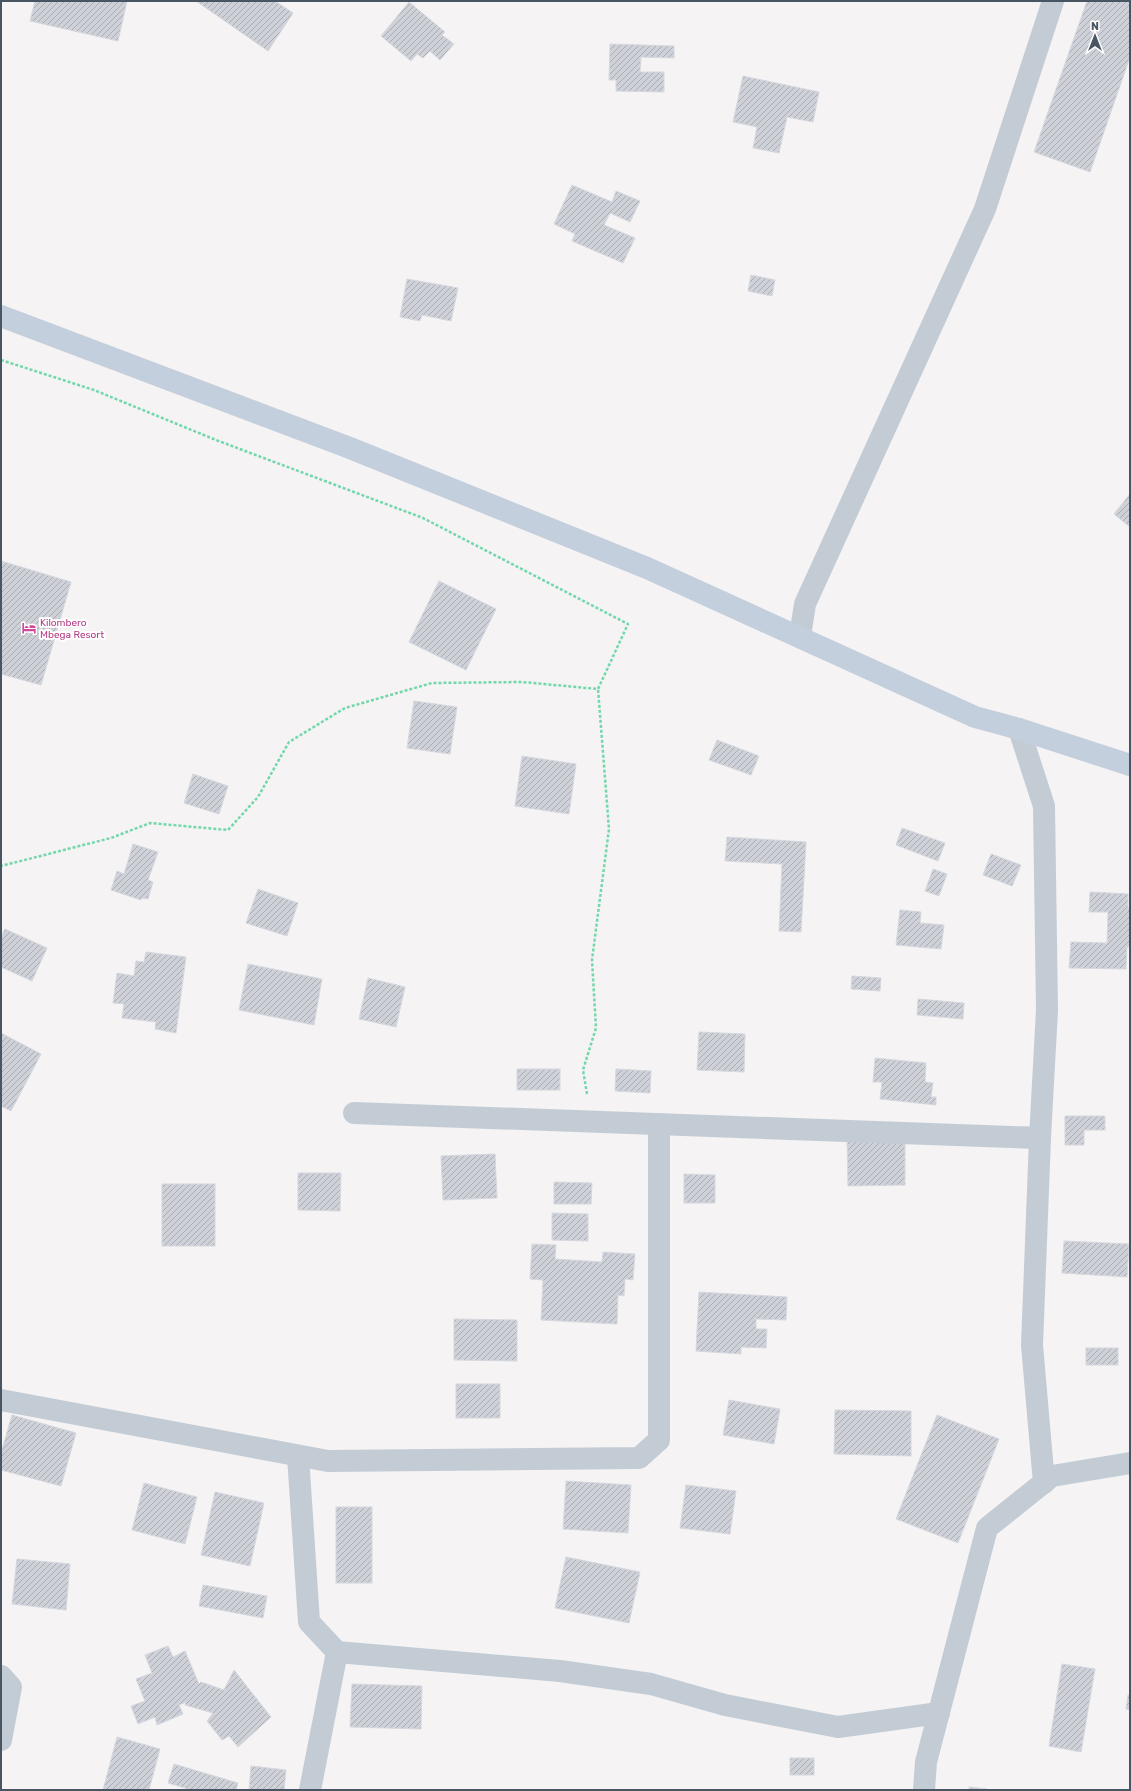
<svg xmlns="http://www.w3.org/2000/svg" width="1131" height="1791" font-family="Rubik,sans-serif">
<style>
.building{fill:url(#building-hatch);stroke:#d6d8df}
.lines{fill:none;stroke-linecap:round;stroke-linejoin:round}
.path{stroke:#72d8ab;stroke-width:2.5;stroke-dasharray:3 2;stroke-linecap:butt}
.minor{stroke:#c3ccd5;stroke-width:22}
.secondary{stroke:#c4cfdd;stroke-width:22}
.labels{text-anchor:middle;stroke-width:4;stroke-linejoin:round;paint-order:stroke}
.hotel-label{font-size:10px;fill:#b23c85;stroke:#fff;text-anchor:start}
</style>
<defs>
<pattern id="building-hatch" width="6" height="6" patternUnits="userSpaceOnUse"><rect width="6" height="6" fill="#ced1d8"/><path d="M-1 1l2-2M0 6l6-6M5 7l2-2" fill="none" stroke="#a9acb3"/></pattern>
</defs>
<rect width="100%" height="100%" fill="#f5f3f3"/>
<g class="building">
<polygon points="35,1 127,1 118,41 30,21"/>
<polygon points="196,1 275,1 293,13 268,51"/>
<polygon points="1087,1 1130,1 1130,57 1090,172 1034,152"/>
<polygon points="409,2 445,32 442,35 454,44 440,60 430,51 423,58 417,54 411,61 381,36"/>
<polygon points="610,44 674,46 674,58 641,57 640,72 664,72 664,92 616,91 616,80 609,80"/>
<polygon points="743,76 819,92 813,122 787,117 779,153 753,148 757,127 733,122"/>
<polygon points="572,185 612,202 616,191 640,201 630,222 610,213 604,225 635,238 623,263 572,241 575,234 554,224"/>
<polygon points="751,275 775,280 772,296 748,291"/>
<polygon points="407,279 458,288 451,321 422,315 420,321 400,317"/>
<polygon points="1130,494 1130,527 1114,514"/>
<polygon points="1,561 71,582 41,685 1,674"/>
<polygon points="439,581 496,609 466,670 409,642"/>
<polygon points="414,701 457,707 450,754 407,748"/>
<polygon points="717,740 759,756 751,775 709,760"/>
<polygon points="522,756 576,764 569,814 515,806"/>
<polygon points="193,774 228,786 219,814 184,803"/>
<polygon points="902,828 945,843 938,861 896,845"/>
<polygon points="727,837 806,842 801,932 779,931 782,864 725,861"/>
<polygon points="133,844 158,852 148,880 153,882 148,899 142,898 141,900 111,890 117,871 124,874"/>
<polygon points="991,854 1021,865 1012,886 983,875"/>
<polygon points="933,869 947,874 939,896 925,891"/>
<polygon points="258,889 298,903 287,936 246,923"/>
<polygon points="1090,892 1128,894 1128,908 1130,909 1130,947 1127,947 1126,969 1069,968 1071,942 1107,943 1108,912 1089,912"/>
<polygon points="900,910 921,912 920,923 944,925 941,949 896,945"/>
<polygon points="5,929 47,948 32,981 1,967 1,937"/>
<polygon points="146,952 186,957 176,1033 155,1029 156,1022 122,1018 124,1004 113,1003 117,973 134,976 136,961 144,962"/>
<polygon points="248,964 322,979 314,1025 239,1010"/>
<polygon points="852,976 881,978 880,991 851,989"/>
<polygon points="368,978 405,987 396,1027 359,1019"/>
<polygon points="918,999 964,1003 963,1019 917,1015"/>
<polygon points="699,1032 745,1034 744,1072 697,1070"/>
<polygon points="1,1033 41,1054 11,1111 1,1106"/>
<polygon points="875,1058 926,1063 925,1082 933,1083 931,1097 936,1097 936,1105 880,1099 882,1082 873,1082"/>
<rect x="517" y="1069" width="43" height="21"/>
<polygon points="616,1069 651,1071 650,1093 615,1091"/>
<polygon points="1065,1116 1105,1116 1105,1130 1084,1130 1084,1145 1065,1145"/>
<polygon points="905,1138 905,1185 848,1186 847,1139"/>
<polygon points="495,1154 497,1198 443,1200 441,1156"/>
<polygon points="298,1173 341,1173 340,1211 298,1210"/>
<polygon points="684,1174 715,1175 715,1203 684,1203"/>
<polygon points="554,1182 592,1183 591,1204 554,1204"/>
<rect x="162" y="1184" width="53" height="62"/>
<polygon points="552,1213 588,1214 588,1241 552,1240"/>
<polygon points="1064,1241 1129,1244 1127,1277 1062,1273"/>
<polygon points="532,1244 556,1245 555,1259 602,1262 603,1252 635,1254 633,1280 625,1279 624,1296 618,1295 617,1324 541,1320 543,1280 530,1279"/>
<polygon points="699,1292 787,1297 786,1320 756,1319 756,1329 767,1329 766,1348 741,1347 741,1354 696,1351"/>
<polygon points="454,1319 517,1320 517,1361 454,1360"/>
<rect x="1086" y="1348" width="32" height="17"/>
<rect x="456" y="1384" width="44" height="34"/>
<polygon points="729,1400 780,1409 774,1444 723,1435"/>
<polygon points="835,1410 911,1411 911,1456 834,1454"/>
<polygon points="12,1415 76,1433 61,1486 1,1470 1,1453"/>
<polygon points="937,1415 999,1439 958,1543 896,1519"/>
<polygon points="566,1481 631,1485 628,1533 563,1529"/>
<polygon points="144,1483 197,1497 185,1544 132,1530"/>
<polygon points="686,1485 736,1491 730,1534 680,1528"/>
<polygon points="215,1492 264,1503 250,1566 201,1555"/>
<rect x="336" y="1507" width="36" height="76"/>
<polygon points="566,1557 640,1572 629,1623 555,1608"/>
<polygon points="17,1559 70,1564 66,1610 12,1604"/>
<polygon points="203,1585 267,1596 263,1618 199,1606"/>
<polygon points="168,1646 173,1657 185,1651 199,1684 201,1682 224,1690 234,1670 271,1717 238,1747 229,1736 222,1740 207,1721 213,1713 185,1705 186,1702 179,1705 183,1714 157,1725 155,1717 138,1724 131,1706 145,1701 136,1679 152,1673 145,1655"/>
<polygon points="1062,1664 1095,1669 1081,1752 1049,1746"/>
<polygon points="352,1684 422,1686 421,1729 350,1727"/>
<polygon points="1128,1695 1130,1695 1130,1710 1126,1709"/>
<polygon points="117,1737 160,1749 149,1790 103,1790"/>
<rect x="790" y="1758" width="24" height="17"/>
<polygon points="174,1764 238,1783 236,1790 192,1790 168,1783"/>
<polygon points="251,1766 286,1770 284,1790 249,1790"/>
<polygon points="969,1787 987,1789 987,1790 969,1790"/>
</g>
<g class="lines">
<g class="path">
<polyline points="1,360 94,390 216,440 423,518 628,624 598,689 522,682 432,683 345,708 289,742 258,797 228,830 150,823 111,838 1,866"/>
<polyline points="587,1094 583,1070 596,1028 592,960 609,829 598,689"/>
</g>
<g class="minor">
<polyline points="800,636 805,604 985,209 1053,1"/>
<polyline points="1019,729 1044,806 1047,1010 1040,1138 1032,1345 1044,1483"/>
<polyline points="354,1113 1040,1138"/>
<polyline points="1,1400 328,1461 639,1458 659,1440 659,1124"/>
<polyline points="298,1456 309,1622 337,1652 560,1671 651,1684 725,1705 838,1727 939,1713"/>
<polyline points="1,1676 11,1687 1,1740"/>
<polyline points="310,1790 337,1652"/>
<polyline points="924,1790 926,1762 987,1528 1052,1476 1130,1463"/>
</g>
<polyline class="secondary" points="1,316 350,448 647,568 975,717 1019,729 1130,765"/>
</g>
<defs>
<symbol id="hotel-bare" viewBox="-9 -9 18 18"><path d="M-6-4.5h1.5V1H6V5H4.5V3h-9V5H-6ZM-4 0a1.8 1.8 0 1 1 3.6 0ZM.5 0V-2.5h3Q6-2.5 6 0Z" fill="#d1479c" stroke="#fff" stroke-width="2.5" paint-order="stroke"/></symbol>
</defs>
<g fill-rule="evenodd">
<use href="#hotel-bare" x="19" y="618" width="20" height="20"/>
</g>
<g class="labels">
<g class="hotel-label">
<text x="40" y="626">Kilombero<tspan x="40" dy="12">Mbega Resort</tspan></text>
</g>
</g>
<rect width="1131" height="1791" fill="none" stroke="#485563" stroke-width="4"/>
<g transform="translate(1095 36)" stroke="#ffffff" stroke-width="3" paint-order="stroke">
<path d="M0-3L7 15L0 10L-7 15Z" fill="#485563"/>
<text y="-6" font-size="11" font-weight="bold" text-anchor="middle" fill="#485563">N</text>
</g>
</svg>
